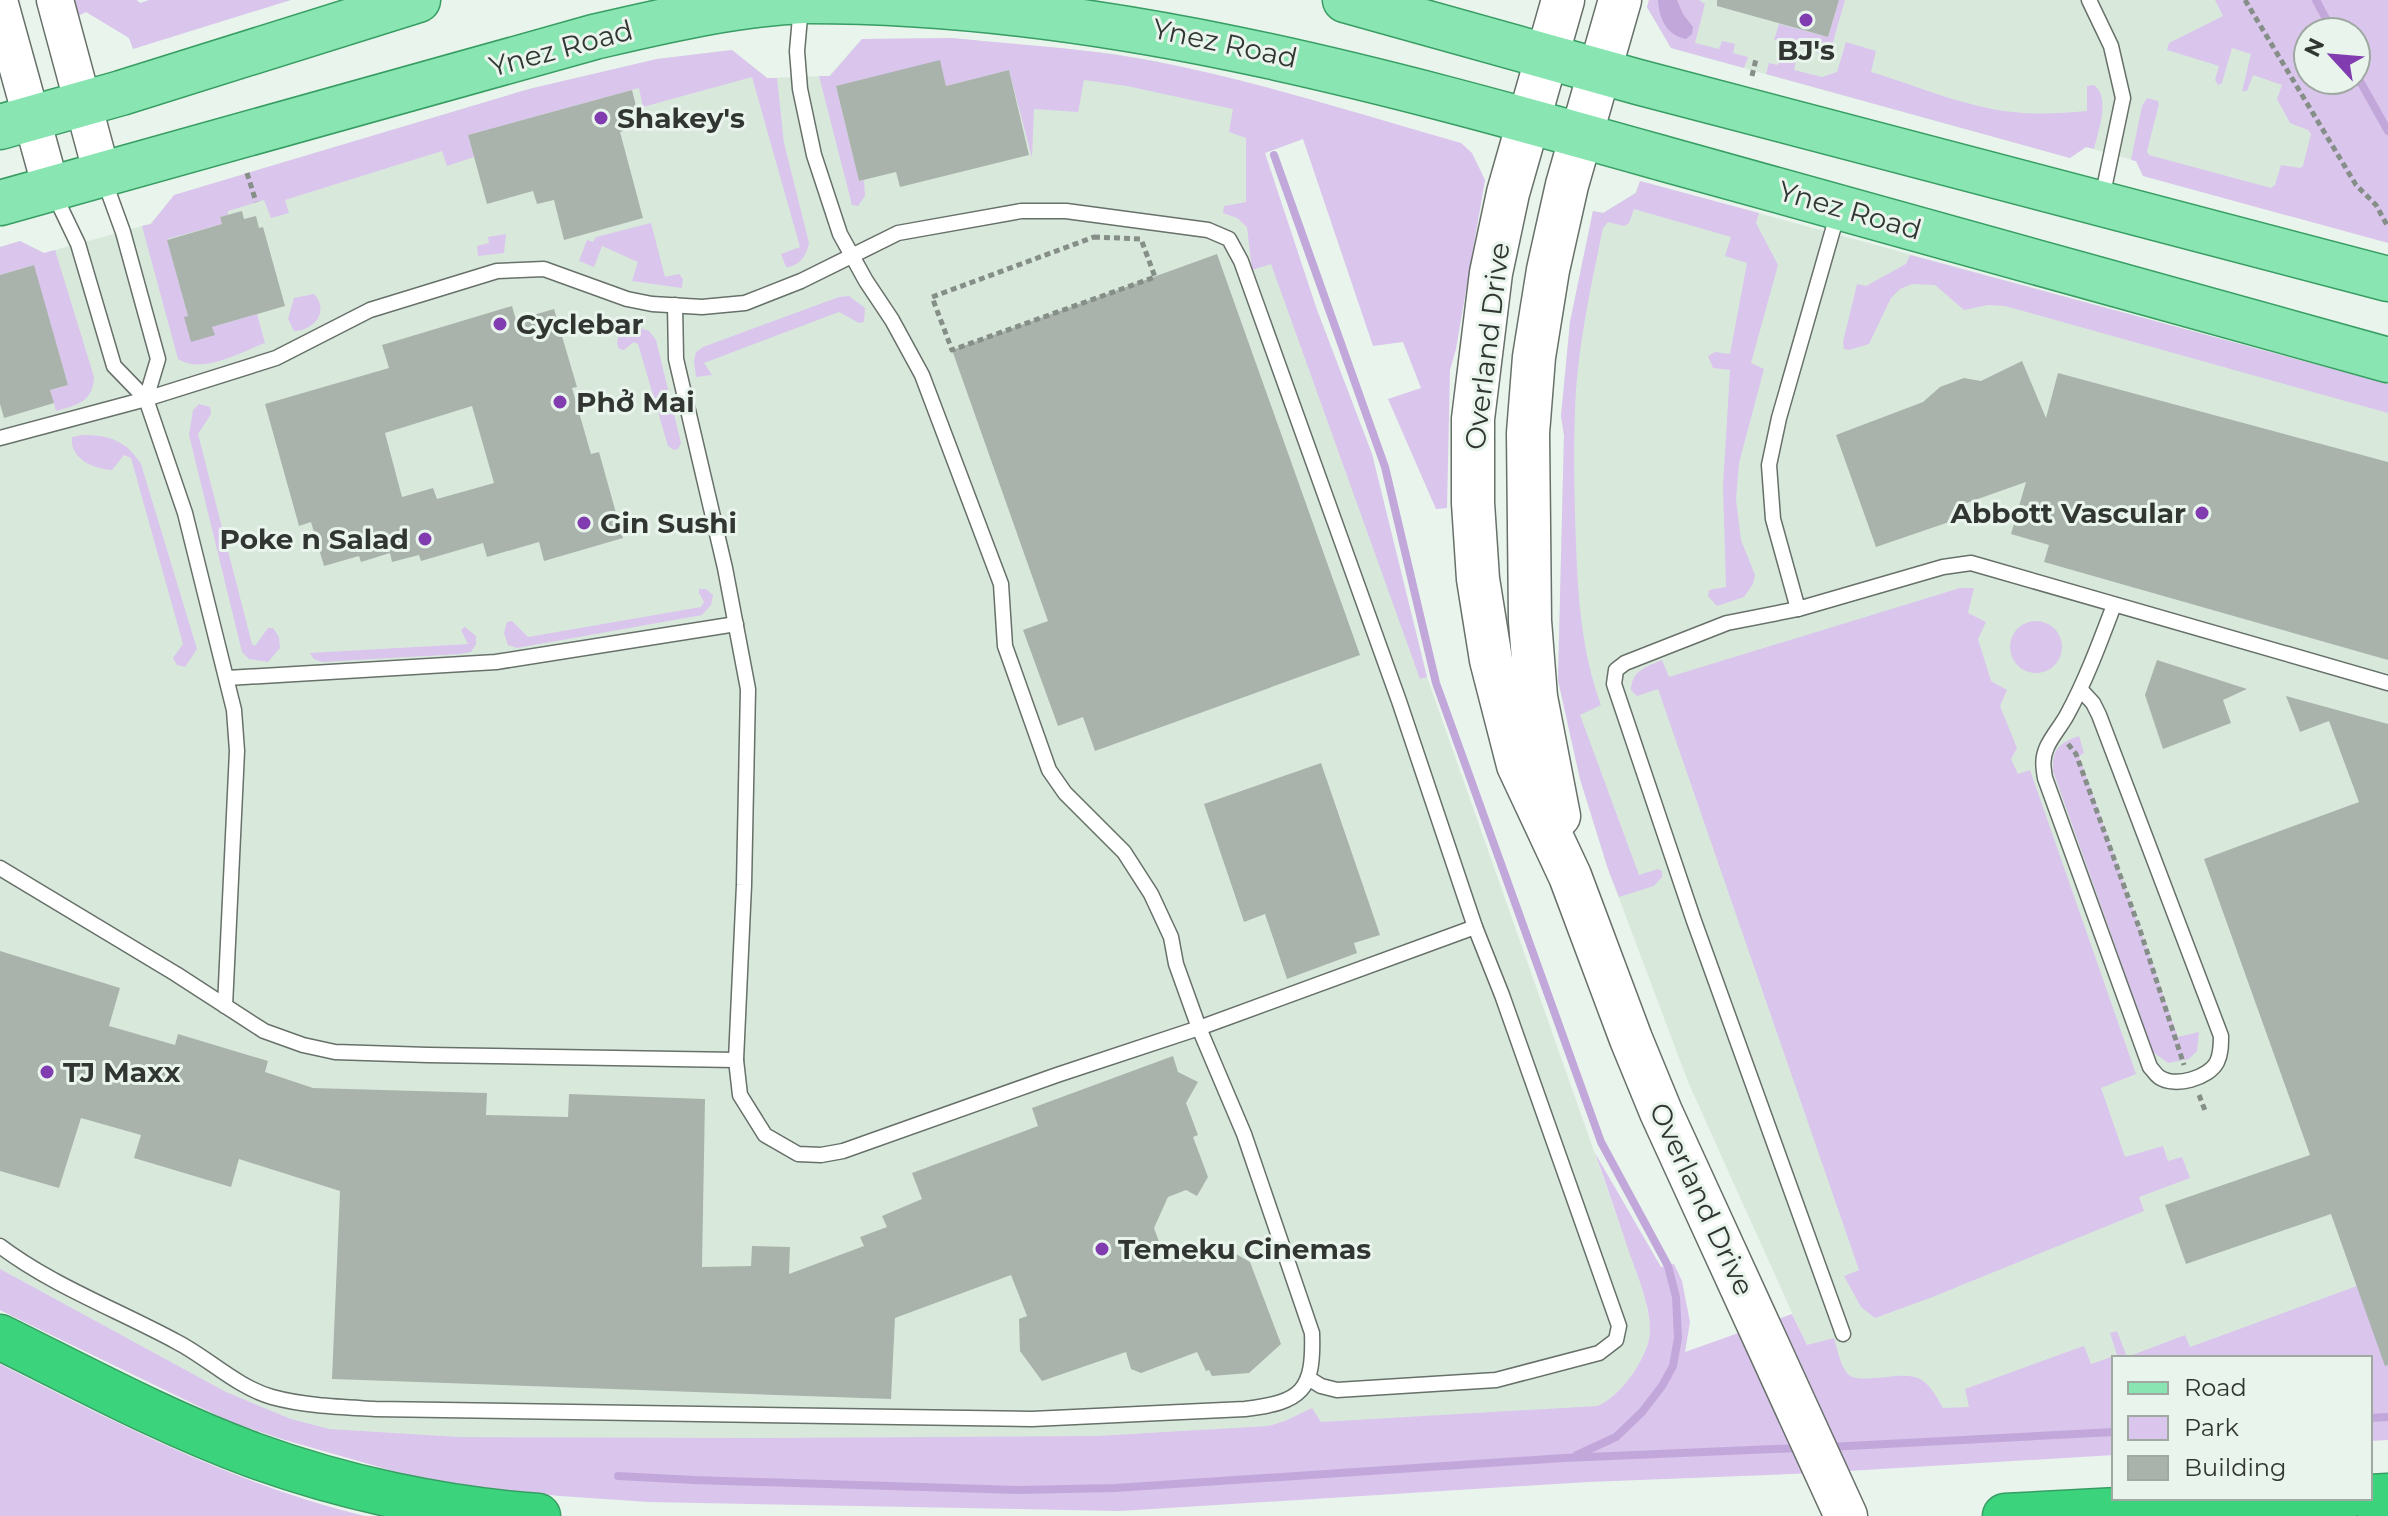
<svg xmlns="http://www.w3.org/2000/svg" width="2388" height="1516" font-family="Montserrat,sans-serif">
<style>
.built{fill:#d8e9dc}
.green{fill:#dac5ed;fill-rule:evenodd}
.water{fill:#c2a8da}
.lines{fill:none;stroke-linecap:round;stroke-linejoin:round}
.stream{stroke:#c2a8da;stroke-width:8}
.building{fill:#a9b3ac;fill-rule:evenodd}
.service-casing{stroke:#677069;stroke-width:17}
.tertiary-casing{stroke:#677069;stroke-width:39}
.secondary-casing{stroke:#677069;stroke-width:45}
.primary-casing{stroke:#389d63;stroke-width:47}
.motorway-casing{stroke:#389d63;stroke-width:47}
.path{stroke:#868e88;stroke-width:5;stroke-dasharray:6 4;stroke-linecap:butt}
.service{stroke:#fff;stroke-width:14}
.tertiary{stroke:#fff;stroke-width:36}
.secondary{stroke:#fff;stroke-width:42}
.primary{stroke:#89e5b1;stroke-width:44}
.motorway{stroke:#3bd47d;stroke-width:44}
.poi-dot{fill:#813cb0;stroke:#e9f4ec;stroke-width:3}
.labels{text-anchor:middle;stroke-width:6;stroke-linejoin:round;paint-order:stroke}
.street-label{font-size:28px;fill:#323633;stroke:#e9f4ec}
.poi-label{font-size:28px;font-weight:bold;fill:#323633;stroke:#e9f4ec;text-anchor:start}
</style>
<rect width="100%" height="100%" fill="#e9f4ec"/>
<g class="built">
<polygon points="1649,0 2234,0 2362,205 2143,176 2136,161 2086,147 2070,158 1671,48 1647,7"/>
<polygon points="952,38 1114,54 1155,61 1258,86 1264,153 1317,310 1372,454 1427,677 1645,1296 1651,1332 1643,1359 1610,1407 1271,1447 285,1440 231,1422 0,1310 0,247 20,241 44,253 150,224 175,195 529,89 657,59 732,50 767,78 829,76 862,39"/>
<polygon points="1640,181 2388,384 2388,1403 2370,1358 2114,1358 2114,1417 1839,1417 1688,1082 1608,869 1580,779 1558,680 1564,435 1561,416 1570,322 1593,211 1603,213 1635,193"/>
</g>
<g class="green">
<polygon points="71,0 137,0 140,3 149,0 291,0 133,49 129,38 86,12 76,17"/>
<polygon points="1649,0 1699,0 1705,4 1695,43 1719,49 1722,41 1735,44 1733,53 1748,57 1744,68 1671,48 1647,7"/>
<polygon points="1839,0 1845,0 1829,56 1774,40 1779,24 1828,37"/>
<path d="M2215,0H2388V243L2143,176L2136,161L2131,160L2142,106L2147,98L2158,101L2159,104L2147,151L2149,155L2271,188L2275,185L2281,165L2300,168L2303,166L2311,134L2308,130L2290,123L2277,99L2282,85L2253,75L2247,91H2242L2251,54L2232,48L2222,83L2218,85L2215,80L2219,66L2167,50L2169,43L2223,16ZM2308,32H2356V80H2308Z"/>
<path d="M952,38C1019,45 1087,48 1153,61C1257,81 1359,114 1461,143L1472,153L1485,180L1456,349L1450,370L1447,508L1436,509L1388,399L1421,388L1403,342L1373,346L1303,139L1265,153L1317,310L1372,454L1427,677L1420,679L1271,264L1252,270L1247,227L1237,218L1223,213L1224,206L1246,202V138L1229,132L1233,109L1127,86L1084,80L1078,112L1034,109L1032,158L1009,70L946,86L940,61L836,86L859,181L864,180L865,196L858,206L852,205L819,76H830L862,39Z"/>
<path d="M1846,42L1876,51L1871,72C1918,86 1964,107 2013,112C2038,115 2063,113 2087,111V86L2094,85C2111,98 2098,131 2094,149L2086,147L2070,158L1766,74L1769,63L1778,65L1781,56L1796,60L1794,70L1822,77L1837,72Z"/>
<path d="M732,50L767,78H777L784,143L809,243C807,255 799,267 786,267L781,254L800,247L752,77L643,107L639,88L635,89L468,135L474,157L447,166L442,151L285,200L289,213L271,218L264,200L228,211V215L220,217L222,224L167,239L188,316L214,335L212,327L257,314L265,343C240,352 203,375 178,359L142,226L151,224L174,195L529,89L657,59Z"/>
<path d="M1640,181L1759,213L1756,223L1778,265L1751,363L1764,369L1739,463L1736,499L1741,540L1755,575L1753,584L1744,597L1717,606L1708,596L1709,590L1726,587L1723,486L1730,370L1713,368L1708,356L1715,352L1730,354L1747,263L1725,256L1731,237L1634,209L1629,223L1624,226L1608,222L1603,228C1592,281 1580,336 1576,390C1573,441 1574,493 1576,543C1578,599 1582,653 1601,705L1580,715L1639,875L1658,869L1662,871V877L1654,886L1619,897L1608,869L1580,779L1558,680L1564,435L1561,416L1570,322L1593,211L1603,213L1636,193Z"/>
<polygon points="651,223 665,277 679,274 683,279 682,288 632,281 638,262 602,246 594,267 579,261 587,240 593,242 596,237"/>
<polygon points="506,234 504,253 478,256 477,246 489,243 488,237"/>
<path d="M20,241L44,253L55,250L94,377C93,402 77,405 56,411L50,390L68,385L33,265L0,275V247Z"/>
<polygon points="1910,255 2388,384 2388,413 2005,306 1988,305 1964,310 1935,285 1912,284 1900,289 1891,298 1869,344 1849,350 1844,349 1843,342 1857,284 1866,286 1906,264"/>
<path d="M314,294C330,311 314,331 294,331L288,319L294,298Z"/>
<polygon points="849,296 865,308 864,322 859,323 839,312 704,363 712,375 696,377 694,361 696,352 703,347 839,297"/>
<polygon points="621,321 649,331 656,340 681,443 678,449 674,450 668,446 638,344 634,342 624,350 619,349 617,343"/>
<polygon points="199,404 210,407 211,414 198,434 252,644 255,646 268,628 273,628 279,637 280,648 268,662 249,659 242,652 189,435 193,410"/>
<path d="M83,435C109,435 127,441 141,464L197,649L185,667L177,665L173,658L183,644L131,458L124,455L112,470C93,469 69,458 72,437Z"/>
<path d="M1960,588H1974L1968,613L1986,622L1978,639L1991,681L2007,690L2000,706L2017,748L2011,759L2018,774L2030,770L2136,1074L2101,1088L2125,1157L2163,1146L2168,1161L2182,1157L2190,1178L2139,1197L2144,1211L1930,1298L1875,1318L1861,1307L1844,1276L1859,1270L1658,689L1637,696L1631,690C1632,670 1646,667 1662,660L1669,677Z"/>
<polygon points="699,589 706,589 713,595 711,605 702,615 517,648 508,645 504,633 507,622 512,621 528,637 701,607 704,602 699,593"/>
<circle cx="2036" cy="647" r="26"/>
<polygon points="465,627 476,636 476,644 471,652 460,654 322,662 314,659 310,653 468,644 461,630"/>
<path d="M2079,736L2084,753L2079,756L2178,1037L2199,1032L2197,1051L2189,1059L2168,1063L2153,1052L2053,771C2052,749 2059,743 2079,736Z"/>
<path d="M1595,1153L1661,1267L1674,1264L1682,1281L1690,1322L1685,1352L1792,1314L1807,1345L1834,1338C1837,1348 1840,1364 1847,1373C1858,1387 1902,1369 1920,1379C1931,1385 1937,1398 1943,1408L1969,1407L1965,1389L2075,1349L2084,1346L2091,1364L2117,1355L2110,1333L2117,1331L2127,1357L2185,1335L2190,1347L2357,1286L2388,1346V1440L2370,1441V1358H2114V1455L1815,1473L1588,1482L1119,1511L649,1502L560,1496L482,1488L407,1475L285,1440L231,1422L0,1310V1269L226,1392L291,1419L329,1429L458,1437L757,1438L1097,1436L1268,1426L1285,1421L1312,1408L1321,1422L1597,1406C1620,1398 1651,1355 1650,1329C1649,1302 1638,1277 1629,1252C1618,1219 1607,1186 1595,1153Z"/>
<path d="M0,1364C118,1424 236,1485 365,1516H0Z"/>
</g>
<path class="water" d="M1658,0H1677L1683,14L1693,27L1692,34L1686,39C1666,35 1659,18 1658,0Z"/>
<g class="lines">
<g class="stream">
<polyline points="2316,0 2333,32"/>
<polyline points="2356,74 2388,131"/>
<polyline points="1274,155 1385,467 1436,683 1601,1142 1668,1266 1676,1297 1678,1338 1673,1366 1662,1386 1642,1412 1616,1437 1577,1455"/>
<polyline points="2370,1418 2388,1417"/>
<polyline points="1829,1447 2114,1432"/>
<polyline points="618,1476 694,1480 1018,1490 1115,1488 1564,1458 1800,1448"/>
</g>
</g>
<g class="building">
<polygon points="1717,0 1839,0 1828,37 1717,6"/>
<polygon points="940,60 946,86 1009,70 1029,155 900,187 896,172 859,181 836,86"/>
<polygon points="632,90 641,126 620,132 643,218 564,240 554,200 537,204 533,191 487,204 468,135"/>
<polygon points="242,211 244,219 256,216 259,228 263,227 285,306 212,327 215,335 191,342 184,317 188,316 167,240 222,224 220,217"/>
<polygon points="1217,254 1360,655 1095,751 1083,717 1058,726 1023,630 1048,621 952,350"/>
<polygon points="34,265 68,385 50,390 54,403 4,418 0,404 0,275"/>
<path d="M512,306L516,320L554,309L577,387L572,388L591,454L599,452L623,538L544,561L539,542L487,557L483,543L421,561L419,555L392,562L390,553L361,562L359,556L324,566L311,522L299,526L265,404L389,368L382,345ZM472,406L494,483L437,499L433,488L402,497L385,433Z"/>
<polygon points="2022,361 2046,418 2058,373 2388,462 2388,660 2044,562 2049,545 2011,534 2026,482 1958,506 1952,521 1876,547 1836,435 1923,402 1940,387 1964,378 1981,381"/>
<polygon points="2157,660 2247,689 2223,700 2231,723 2163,749 2145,695"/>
<polygon points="2286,696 2388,724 2388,1365 2385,1366 2331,1214 2186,1264 2165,1205 2310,1155 2204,859 2359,802 2329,721 2300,732"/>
<polygon points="1321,763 1380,935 1354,943 1357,953 1287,979 1265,914 1244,922 1204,804"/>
<polygon points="0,951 120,988 109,1026 175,1045 178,1034 268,1061 265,1072 313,1088 487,1093 486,1115 568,1117 569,1094 705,1099 702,1267 751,1266 752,1246 790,1247 789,1274 864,1246 860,1237 887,1227 882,1216 922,1199 912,1173 1038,1126 1032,1108 1173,1056 1178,1072 1198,1082 1186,1103 1198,1135 1193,1137 1208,1177 1197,1196 1186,1190 1168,1197 1154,1228 1161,1247 1191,1261 1210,1254 1217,1243 1250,1262 1281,1344 1249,1373 1212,1376 1209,1370 1206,1371 1197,1352 1141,1373 1131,1369 1126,1352 1042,1381 1020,1351 1019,1319 1027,1316 1011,1275 895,1318 891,1399 332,1379 340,1191 239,1159 231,1187 134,1158 141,1135 81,1118 59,1188 0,1171"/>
</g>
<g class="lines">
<defs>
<g id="service">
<polyline points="2089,0 2111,46 2123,98 2102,198"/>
<polyline points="103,177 123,232 158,359 146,399"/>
<polyline points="53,192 78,244 114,366 146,399 185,513 234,710 237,751 225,1006"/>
<polyline points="1838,212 1779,418 1769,465 1773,519 1798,609 1943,567 1971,563 2388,683"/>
<polyline points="675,305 676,359 725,568 748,689 744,885 736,1060 740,1095 765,1135 798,1154 821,1155 843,1151 1057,1075 1199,1028 1475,927 1502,995 1619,1326 1616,1340 1599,1353 1496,1380 1337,1390 1321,1386 1308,1378"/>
<polyline points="0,438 146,399 276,358 370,310 497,271 544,269 627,299 652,304 702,307 745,303 801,281 898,233 1021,211 1066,211 1208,230 1229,239 1241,261 1399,701 1475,927"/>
<polyline points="1798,609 1727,623 1625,663 1616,670 1614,684 1694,921 1843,1334"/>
<polyline points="227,678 496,662 736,624"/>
<path d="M2080,689L2093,703L2099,715L2221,1036C2221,1045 2221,1054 2217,1062C2209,1078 2175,1088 2159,1077C2155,1074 2153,1070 2150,1067L2045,778C2043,766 2042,758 2047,747C2052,736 2061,726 2067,715C2086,680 2100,642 2114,605"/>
<polyline points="0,868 176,974 264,1031 303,1045 335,1052 428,1055 736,1060"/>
<path d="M0,1246C53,1286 118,1310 177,1342C208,1358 237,1387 272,1397C305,1406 340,1407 375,1409L1032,1419L1245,1409C1302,1402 1314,1391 1312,1333L1244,1134L1199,1028L1176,964L1171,937L1151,894L1124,852L1065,793L1049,770L1005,646L1001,584L922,375L892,320L866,281L840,234L814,155L800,89L797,51L801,6"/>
</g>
<g id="tertiary">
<polyline points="55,0 102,174"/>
<polyline points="0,4 51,188"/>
</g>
<g id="secondary">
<polyline points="1563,0 1508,193 1491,273 1473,419 1473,503 1478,579 1491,660 1518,765 1570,876 1631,1039 1661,1112 1846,1516"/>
<polyline points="1559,816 1536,697 1530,621 1528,433 1534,357 1548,270 1567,185 1620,0"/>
</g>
<g id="primary">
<polyline points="1345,0 1638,82 2388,279"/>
<polyline points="0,127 121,93 418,0"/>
<path d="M0,203L594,37C663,21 734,4 804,1C1101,0 1383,80 1665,159C1906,226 2147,293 2388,360"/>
</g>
<g id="motorway">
<path d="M0,1337C83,1378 166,1423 253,1455C343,1488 443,1509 538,1516"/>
<polyline points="2370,1497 2388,1496"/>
<polyline points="2005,1516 2343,1498"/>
</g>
</defs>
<use href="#service" class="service-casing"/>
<use href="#tertiary" class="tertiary-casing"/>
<use href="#secondary" class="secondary-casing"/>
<use href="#primary" class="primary-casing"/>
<use href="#motorway" class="motorway-casing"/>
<g class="path">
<polyline points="2245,0 2356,185 2376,205 2388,227"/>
<polyline points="1752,76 1756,59"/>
<polyline points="247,173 256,202"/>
<polygon points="1094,237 1141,239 1155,277 952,350 932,297"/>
<polyline points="2068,744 2076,754 2140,930 2184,1065"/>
<polyline points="2199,1095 2206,1113"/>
</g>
<use href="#service" class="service"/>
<use href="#tertiary" class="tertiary"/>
<use href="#secondary" class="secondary"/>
<use href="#primary" class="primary"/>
<use href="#motorway" class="motorway"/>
</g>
<g class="poi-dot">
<circle cx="1806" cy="20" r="8"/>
<circle cx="601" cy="118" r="8"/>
<circle cx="500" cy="324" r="8"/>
<circle cx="560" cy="402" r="8"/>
<circle cx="2202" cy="513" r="8"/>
<circle cx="584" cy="523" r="8"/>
<circle cx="425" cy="539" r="8"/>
<circle cx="47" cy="1072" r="8"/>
<circle cx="1102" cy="1249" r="8"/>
</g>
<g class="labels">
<g class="street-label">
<text transform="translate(1225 43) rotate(12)" y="10">Ynez Road</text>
<text transform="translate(561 48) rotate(-15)" y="10">Ynez Road</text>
<text transform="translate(1850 210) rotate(16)" y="10">Ynez Road</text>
<text transform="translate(1487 346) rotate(-83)" y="10">Overland Drive</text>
<text transform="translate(1702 1199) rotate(65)" y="10">Overland Drive</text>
</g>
<g class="poi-label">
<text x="1806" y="60" text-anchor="middle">BJ's</text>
<text x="617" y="128">Shakey's</text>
<text x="516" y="334">Cyclebar</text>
<text x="576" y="412">Phở Mai</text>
<text x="2186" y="523" text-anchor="end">Abbott Vascular</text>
<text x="600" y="533">Gin Sushi</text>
<text x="409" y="549" text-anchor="end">Poke n Salad</text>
<text x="63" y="1082">TJ Maxx</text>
<text x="1118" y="1259">Temeku Cinemas</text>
</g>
</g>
<rect x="2112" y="1356" width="260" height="144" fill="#e9f4ec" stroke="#a0a8a2" stroke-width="2"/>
<rect x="2128" y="1382" width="40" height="12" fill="#89e5b1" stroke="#a0a8a2" stroke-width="2"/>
<text x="2184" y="1396" font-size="24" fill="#323633">Road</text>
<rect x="2128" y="1416" width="40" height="24" fill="#dac5ed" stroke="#a0a8a2" stroke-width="2"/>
<text x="2184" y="1436" font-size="24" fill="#323633">Park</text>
<rect x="2128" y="1456" width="40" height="24" fill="#a9b3ac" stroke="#a0a8a2" stroke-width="2"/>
<text x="2184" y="1476" font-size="24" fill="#323633">Building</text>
<g transform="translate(2332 56) rotate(296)"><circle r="38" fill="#e9f4ec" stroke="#a0a8a2" stroke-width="2"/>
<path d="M0-6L14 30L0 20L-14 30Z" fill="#813cb0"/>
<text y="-12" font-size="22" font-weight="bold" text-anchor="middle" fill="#323633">N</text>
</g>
</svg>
